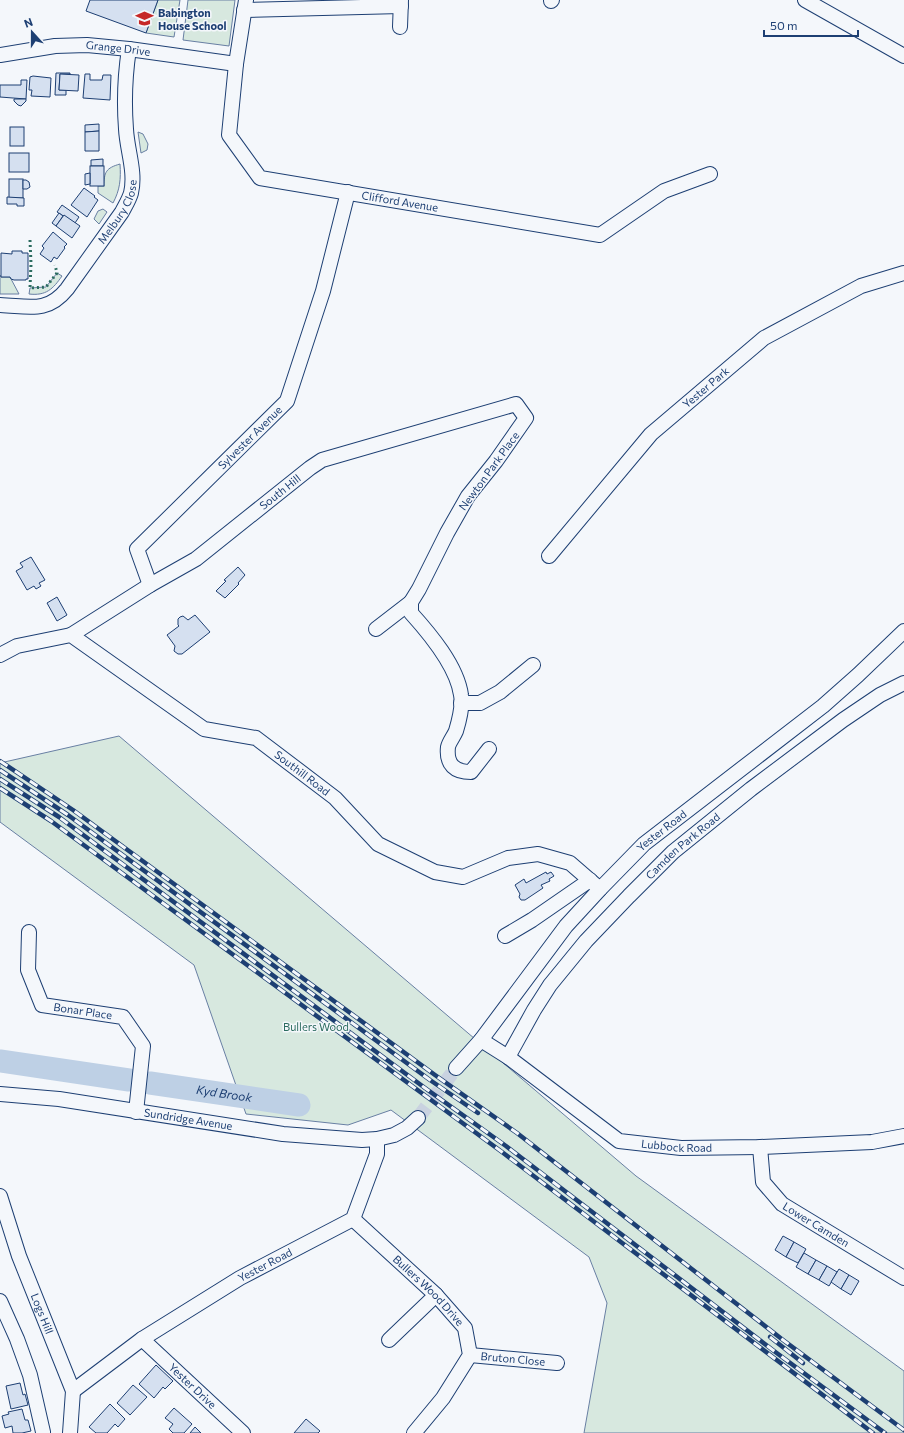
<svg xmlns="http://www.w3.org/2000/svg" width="904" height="1433" font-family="Commissioner,sans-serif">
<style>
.green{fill:#d7e8df;stroke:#687fa3}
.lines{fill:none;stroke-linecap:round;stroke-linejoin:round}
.river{stroke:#bed0e5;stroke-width:23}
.building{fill:#d5e0f0;stroke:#1d3f73}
.minor-tunnel{stroke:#c9d2e0;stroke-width:14;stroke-dasharray:14 7;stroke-linecap:butt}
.minor-casing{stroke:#1d3f73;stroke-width:16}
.minor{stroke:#f4f7fb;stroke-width:14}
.rail-casing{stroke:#1d3f73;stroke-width:4.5}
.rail{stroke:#f4f7fb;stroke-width:3;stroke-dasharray:9;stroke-linecap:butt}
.hedge{stroke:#2c6c60;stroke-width:3;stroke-dasharray:2 3;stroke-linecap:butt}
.labels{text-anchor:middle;stroke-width:3;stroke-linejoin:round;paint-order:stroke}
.poi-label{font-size:11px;font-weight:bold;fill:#1d3f73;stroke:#f4f7fb;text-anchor:start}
.street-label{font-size:11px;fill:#1d3f73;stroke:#f4f7fb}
.park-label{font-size:11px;fill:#2c6c60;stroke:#f4f7fb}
.water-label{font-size:12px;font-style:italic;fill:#1d3f73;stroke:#f4f7fb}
</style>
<rect width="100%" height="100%" fill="#f4f7fb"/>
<g class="green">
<polygon points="158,0 180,0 174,37 146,33"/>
<polygon points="188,0 235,0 229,46 183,40"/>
<polygon points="138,132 143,134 148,144 147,150 141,153"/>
<path d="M120,164C121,179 120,190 113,203L98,193V186H104C104,172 106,168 120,164Z"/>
<polygon points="103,209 107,212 99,224 94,219 98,211"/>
<path d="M57,273L62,276C53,289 46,296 29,294L30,288L46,287Z"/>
<polygon points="0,275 1,277 10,277 19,294 0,294"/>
<polygon points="119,736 636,1176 904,1371 904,1433 584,1433 607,1303 589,1257 391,1110 348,1125 246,1114 194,965 0,822 0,763"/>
</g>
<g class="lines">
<g class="river">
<polyline points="0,1061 129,1080"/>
<path id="s1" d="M150,1083L299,1105"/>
</g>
</g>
<g class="building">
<polygon points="90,0 158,0 146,33 86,11"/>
<polygon points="56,73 70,73 70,74 60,74 59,90 66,90 66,95 55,95"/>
<polygon points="60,74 79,75 78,91 59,90"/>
<polygon points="85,74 90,74 90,80 102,80 103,75 111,75 110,100 83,98"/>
<polygon points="33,76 51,78 50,97 31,96 32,90 29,90 30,77"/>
<polygon points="21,80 27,80 26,99 0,97 0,85 21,85"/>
<polygon points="14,99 26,99 26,101 21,106 18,105 14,101"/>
<polygon points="99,124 99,131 85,132 85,125"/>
<rect x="10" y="127" width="14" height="19"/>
<polygon points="99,131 99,151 85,151 85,132"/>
<rect x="9" y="153" width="20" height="19"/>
<polygon points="103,159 103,166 91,166 91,160"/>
<rect x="90" y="166" width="14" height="20"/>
<polygon points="90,173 90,184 85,185 85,174"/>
<rect x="9" y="179" width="14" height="19"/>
<polygon points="23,180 26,180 29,182 30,187 27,189 23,189"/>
<polygon points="84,188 95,196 94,197 98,200 87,217 71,205"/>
<polygon points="7,197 24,198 24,206 17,206 17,204 7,204"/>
<polygon points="62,205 79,217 75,223 57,212"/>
<polygon points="59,213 63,216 56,226 52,223"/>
<polygon points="64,215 80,226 72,238 56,226"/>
<polygon points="53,232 67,244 64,247 65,248 57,259 54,257 51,262 40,254 44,248 42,246"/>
<polygon points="12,251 22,251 22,253 28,253 28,279 26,279 26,280 14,280 11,279 10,277 1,277 1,253 12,254"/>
<polygon points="31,557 45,580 39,583 41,586 36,589 34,586 27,590 16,571 23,567 20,563"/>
<polygon points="238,567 245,575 238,583 239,584 225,598 216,591 226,581 224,580"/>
<polygon points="57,597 67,615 57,621 47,603"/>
<polygon points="195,615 210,632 182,654 178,654 174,651 175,646 167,635 179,626 178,625 178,619 180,617 183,616 188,620"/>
<polygon points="546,872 547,874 551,872 554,876 549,879 550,881 541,885 543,888 525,900 521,900 519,897 520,894 515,885 524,879 526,883"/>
<polygon points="783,1236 794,1242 786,1257 775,1250"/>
<polygon points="794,1242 806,1249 798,1263 786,1257"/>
<polygon points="804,1253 816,1260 808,1274 796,1267"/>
<polygon points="816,1260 827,1266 819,1280 808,1274"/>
<polygon points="827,1266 837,1272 829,1286 819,1280"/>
<polygon points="839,1269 849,1275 841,1289 831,1282"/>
<polygon points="849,1275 859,1281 851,1295 841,1289"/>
<polygon points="156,1365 173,1381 165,1389 163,1387 154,1398 139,1384"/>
<polygon points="20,1383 23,1395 25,1394 28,1405 11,1409 6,1386"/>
<polygon points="133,1385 147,1397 130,1415 117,1403"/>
<polygon points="110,1404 125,1419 118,1427 115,1424 107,1433 96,1433 89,1427"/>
<polygon points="174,1408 192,1424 184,1433 173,1433 169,1429 173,1424 165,1418"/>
<polygon points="22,1409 25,1420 28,1420 31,1431 22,1433 13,1433 12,1426 5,1428 2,1416 9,1414 8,1412"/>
<polygon points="306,1419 320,1431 318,1433 294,1433"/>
<polygon points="195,1427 201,1433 190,1433"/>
</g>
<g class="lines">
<polyline class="minor-tunnel" points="418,1118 456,1068"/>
<defs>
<g id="minor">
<path id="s2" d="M246,0L236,64L229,135L260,178L600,235L664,191L710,174"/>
<polyline points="805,0 904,56"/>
<polyline points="551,1 552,0"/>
<polyline points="244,10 401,6"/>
<polyline points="400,27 401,0"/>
<path id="s3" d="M0,55L55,46L87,45L129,49L236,64"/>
<path id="s4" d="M0,305C28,306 47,314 67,289L122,212C125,206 129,200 131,193C136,172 127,150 126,129C124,103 125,75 129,49"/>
<path id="s5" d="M549,556L651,434L764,338L861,286L904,273"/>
<path id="s6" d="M150,585L137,549L287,401L323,291L348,192"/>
<polyline points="376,629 411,602"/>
<path id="s7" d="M71,635L150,585L196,559L310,468L322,460L516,404L526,418L496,461L468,496L447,533L419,589L411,602V613C430,634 457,666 461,695C463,705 459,721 456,731C454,736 449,742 448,747C446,765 455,772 471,772L489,749"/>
<path id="s8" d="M0,655L17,646L71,635L204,729L256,738L335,798L378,844L435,872L463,877L508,858L538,854L570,863L600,889"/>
<polyline points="461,703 480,703 500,692 533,665"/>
<path id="s9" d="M29,932L28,970L42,1005L123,1017L143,1046L136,1112"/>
<polyline points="505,936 532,920 590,880"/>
<path id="s10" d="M481,1040L508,1057L619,1141L681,1148L760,1147L872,1142L904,1136"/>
<path id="s11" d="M508,1057L534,1010L550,985L586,941L629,896L673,852L751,789L843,720L880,695L904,683"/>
<path id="s12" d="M456,1068L481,1040L566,926L600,889L644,844L823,706L858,675L904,631"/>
<path id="s13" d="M0,1094L59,1099L283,1134L362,1140L377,1139L394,1135L407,1128L418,1118"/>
<path id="s14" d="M760,1147L763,1182L782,1204L904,1278"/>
<path id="s15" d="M0,1196L19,1256L73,1391L70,1433"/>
<path id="s16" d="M353,1219L436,1295L465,1328L470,1355L443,1398L414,1433"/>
<polyline points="0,1301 17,1339 30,1375 43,1432"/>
<path id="s17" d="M142,1339L243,1433"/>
<polyline points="389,1340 436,1295"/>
<path id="s18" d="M470,1355L557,1363"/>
<path id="s19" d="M73,1391L142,1339L240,1278L353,1219L377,1154V1139"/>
</g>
</defs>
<use href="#minor" class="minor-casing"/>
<use href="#minor" class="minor"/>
<defs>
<g id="rail">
<polyline points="0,761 73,810 435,1075 517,1133 783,1340 904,1430"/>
<polyline points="0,770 68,815 430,1080 478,1113"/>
<polyline points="0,779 59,817 425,1088 506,1146 774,1351 885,1433"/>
<polyline points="0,788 51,821 502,1152 873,1433"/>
<polyline points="770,1337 803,1363"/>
</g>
</defs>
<use href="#rail" class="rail-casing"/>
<use href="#rail" class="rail"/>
<polyline class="hedge" points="30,240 31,264 30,288 46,287 57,273 55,265"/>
</g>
<defs>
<symbol id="school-bare" viewBox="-9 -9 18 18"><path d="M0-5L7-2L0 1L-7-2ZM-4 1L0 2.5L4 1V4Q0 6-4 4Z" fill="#c62828" stroke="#f4f7fb" stroke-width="2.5" paint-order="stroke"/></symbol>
</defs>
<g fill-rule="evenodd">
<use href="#school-bare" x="132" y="6" width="25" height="25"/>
</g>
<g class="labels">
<g class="poi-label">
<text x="158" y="17">Babington<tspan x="158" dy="13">House School</tspan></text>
</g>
<g class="street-label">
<text dy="4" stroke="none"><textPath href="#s3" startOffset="119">Grange Drive</textPath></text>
<text dy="4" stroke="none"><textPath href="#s2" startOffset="331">Clifford Avenue</textPath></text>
<text dy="4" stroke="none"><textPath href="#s4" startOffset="166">Melbury Close</textPath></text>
<text dy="4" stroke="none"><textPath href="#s5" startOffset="231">Yester Park</textPath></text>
<text dy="4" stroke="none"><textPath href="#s6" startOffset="197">Sylvester Avenue</textPath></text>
<text transform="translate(489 471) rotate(-54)" y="4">Newton Park Place</text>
<text dy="4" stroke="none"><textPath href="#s7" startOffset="254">South Hill</textPath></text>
<text dy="4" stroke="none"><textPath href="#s8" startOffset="348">Southill Road</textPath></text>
<text dy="4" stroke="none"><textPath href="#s12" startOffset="315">Yester Road</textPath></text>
<text dy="4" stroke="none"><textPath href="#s11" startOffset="276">Camden Park Road</textPath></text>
<text dy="4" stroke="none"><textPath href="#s9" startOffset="117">Bonar Place</textPath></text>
<text dy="4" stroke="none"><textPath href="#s13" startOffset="190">Sundridge Avenue</textPath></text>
<text dy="4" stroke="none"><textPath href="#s10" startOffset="229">Lubbock Road</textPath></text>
<text dy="4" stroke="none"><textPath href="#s14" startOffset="104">Lower Camden</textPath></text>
<text dy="4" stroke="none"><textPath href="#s19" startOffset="230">Yester Road</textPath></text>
<text dy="4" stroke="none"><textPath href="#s16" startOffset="104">Bullers Wood Drive</textPath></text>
<text dy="4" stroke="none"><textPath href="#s15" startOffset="125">Logs Hill</textPath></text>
<text dy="4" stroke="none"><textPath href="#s18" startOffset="43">Bruton Close</textPath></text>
<text dy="4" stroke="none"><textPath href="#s17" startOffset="69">Yester Drive</textPath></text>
</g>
<g class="park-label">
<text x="316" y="1031">Bullers Wood</text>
</g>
<g class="water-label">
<text dy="4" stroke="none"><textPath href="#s1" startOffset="75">Kyd Brook</textPath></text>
</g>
</g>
<g transform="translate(32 32) rotate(339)" stroke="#f4f7fb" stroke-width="3" paint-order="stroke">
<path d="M0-3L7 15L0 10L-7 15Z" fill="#1d3f73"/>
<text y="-6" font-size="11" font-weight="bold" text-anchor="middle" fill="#1d3f73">N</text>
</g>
<path d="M764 30v6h94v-6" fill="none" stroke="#1d3f73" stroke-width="2"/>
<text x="770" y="30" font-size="12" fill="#1d3f73" stroke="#f4f7fb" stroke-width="3" paint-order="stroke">50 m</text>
</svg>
